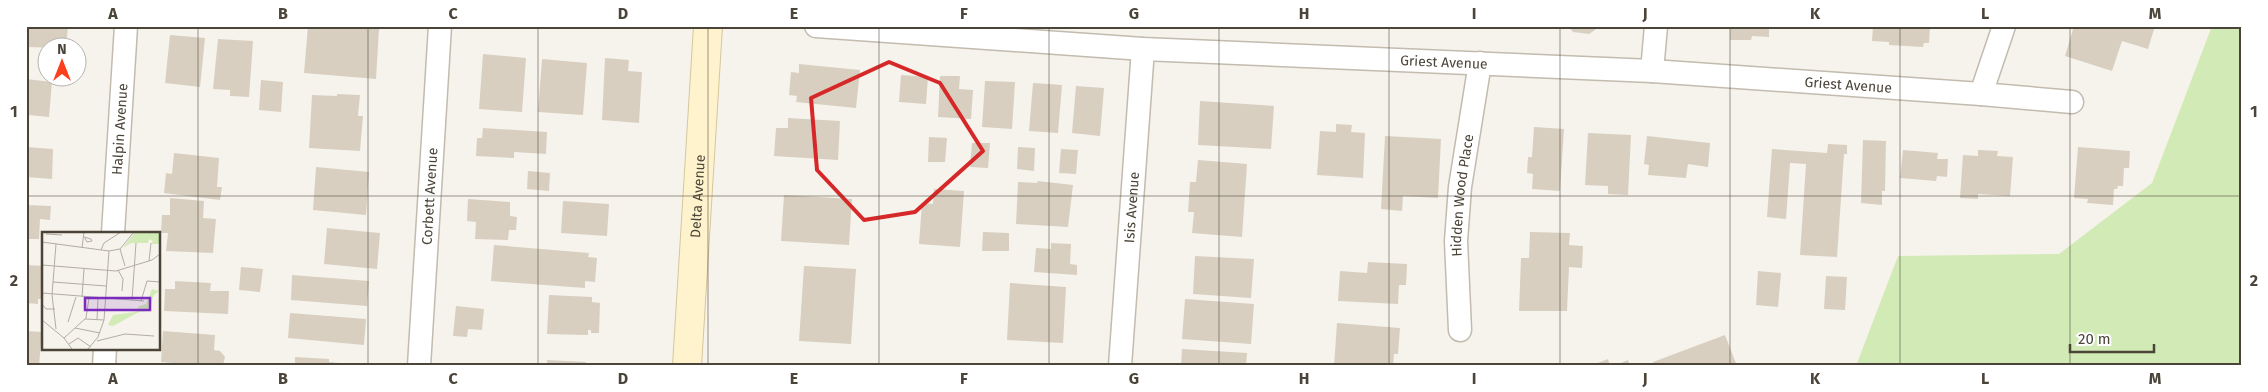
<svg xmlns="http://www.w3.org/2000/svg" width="2268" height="392" font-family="'Fira Sans',sans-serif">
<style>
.green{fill:#d2eab5}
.building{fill:#d8cfc1}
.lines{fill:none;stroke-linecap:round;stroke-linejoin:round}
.street-casing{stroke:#c2bbae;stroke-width:25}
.secondary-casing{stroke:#d6c79b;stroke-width:30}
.street{stroke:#fff;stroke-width:22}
.secondary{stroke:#fff3cd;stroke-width:28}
.marked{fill:none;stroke:#d62828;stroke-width:4;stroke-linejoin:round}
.grid{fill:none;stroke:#4b4439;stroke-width:1;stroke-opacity:0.55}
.labels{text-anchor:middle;stroke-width:5;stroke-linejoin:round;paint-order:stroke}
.street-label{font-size:14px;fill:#4b4439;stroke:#fff}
.inset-road{fill:none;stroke:#b2ada4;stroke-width:1}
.view{fill:#7b2cbf;fill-opacity:0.15;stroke:#7b2cbf;stroke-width:2.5}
.inset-edge{fill:none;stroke:#4b4439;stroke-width:2.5}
.neatline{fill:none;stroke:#4b4439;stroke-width:2}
.grid-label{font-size:16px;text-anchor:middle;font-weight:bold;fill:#4b4439}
</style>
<rect width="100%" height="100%" fill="#f6f3ec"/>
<polygon class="green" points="2212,26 2242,26 2242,366 1856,366 1898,256 2059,254 2152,183"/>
<g class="building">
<polygon points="26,26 68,26 66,48 26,47"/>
<polygon points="308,26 379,29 376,79 304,73"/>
<polygon points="1568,26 1596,26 1595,30 1589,34 1573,32"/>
<polygon points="1730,26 1769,26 1769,37 1752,36 1751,40 1730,40"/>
<polygon points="1873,26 1930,26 1929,43 1924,43 1923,47 1889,45 1889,42 1872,41"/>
<polygon points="2074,26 2155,26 2148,49 2122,41 2112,71 2065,56"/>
<polygon points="170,35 205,38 200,87 165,83"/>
<polygon points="218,39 253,41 249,97 230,96 230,90 213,89"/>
<polygon points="483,54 526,58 522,112 479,109"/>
<polygon points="605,58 629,60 628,71 642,72 639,123 602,120"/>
<polygon points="542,59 587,63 583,115 538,112"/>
<polygon points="799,64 860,70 856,108 796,102 797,96 789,95 791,72 799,73"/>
<polygon points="901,75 928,77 926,104 899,102"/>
<polygon points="940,76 960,76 959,89 973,90 971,119 938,117"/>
<polygon points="26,79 52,82 49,117 29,115 29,117 26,117"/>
<polygon points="261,80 283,82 281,112 259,110"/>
<polygon points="985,81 1015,82 1012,129 982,127"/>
<polygon points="1033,83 1062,85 1058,133 1029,131"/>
<polygon points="1076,86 1104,88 1100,136 1072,133"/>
<polygon points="337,94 360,95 358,116 363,116 360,151 309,148 312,95 337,96"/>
<polygon points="1200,101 1274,106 1271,149 1198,145"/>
<polygon points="788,118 840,121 838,160 774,156 776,128 788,128"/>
<polygon points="1336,124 1352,125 1351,132 1365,133 1363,178 1317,175 1320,131 1336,132"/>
<polygon points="1534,127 1564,129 1560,191 1532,189 1533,174 1527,173 1528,157 1532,157"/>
<polygon points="483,128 547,132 546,154 514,152 514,158 476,156 477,138 482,138"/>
<polygon points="1588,133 1631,135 1628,195 1608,194 1608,186 1585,185"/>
<polygon points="1385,136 1441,139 1438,198 1403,196 1402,211 1381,209"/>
<polygon points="1647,136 1710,143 1708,167 1688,164 1686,178 1648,175 1649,165 1644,164"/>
<polygon points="929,137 947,138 945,162 928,162"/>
<polygon points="1863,140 1886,141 1885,191 1882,191 1882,205 1861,203"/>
<polygon points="972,143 990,143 988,168 970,167"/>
<polygon points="1828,144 1847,145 1847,154 1844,154 1837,257 1800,255 1806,164 1790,163 1786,219 1767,217 1772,149 1827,153"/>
<polygon points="26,147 53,149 52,179 26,177"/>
<polygon points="1018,147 1035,148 1034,171 1017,169"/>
<polygon points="2078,147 2130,151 2129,168 2124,168 2123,186 2118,186 2117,189 2114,189 2113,205 2087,203 2088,199 2074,198"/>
<polygon points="1061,149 1078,150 1076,174 1059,173"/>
<polygon points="1903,150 1938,153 1937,159 1948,159 1947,177 1937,176 1936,181 1900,178"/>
<polygon points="1978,150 1998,151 1997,156 2013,157 2010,196 1978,194 1978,199 1960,198 1963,155 1978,156"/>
<polygon points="174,153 219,158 217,187 222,187 220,200 164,193 166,173 172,174"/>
<polygon points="1198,160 1247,164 1242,237 1192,233 1194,212 1188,212 1190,182 1196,182"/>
<polygon points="316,167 369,172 366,215 313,210"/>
<polygon points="528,171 550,173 549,191 527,189"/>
<polygon points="1038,181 1073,185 1068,227 1016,224 1018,182 1037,183"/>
<polygon points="934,189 964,191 960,247 919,244 922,203 933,204"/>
<polygon points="784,195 852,199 849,245 781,241"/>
<polygon points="170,198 204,201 203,218 216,219 213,253 166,251 168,233 161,233 162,215 170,215"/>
<polygon points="468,199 510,202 510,216 517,217 516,230 509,230 508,240 475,239 476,222 467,221"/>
<polygon points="563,201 609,204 607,236 561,233"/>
<polygon points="26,205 51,206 50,220 40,219 39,239 26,239"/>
<polygon points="327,228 380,233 377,269 324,264"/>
<polygon points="983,232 1009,233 1009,251 982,251"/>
<polygon points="1530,232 1570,233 1569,245 1583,246 1582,268 1569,267 1567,311 1519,311 1521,258 1529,258"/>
<polygon points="1051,243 1071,244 1070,264 1077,265 1077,275 1034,272 1036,248 1051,249"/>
<polygon points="494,245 589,253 588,257 597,258 595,282 585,281 585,288 491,281"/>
<polygon points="1195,256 1254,259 1251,298 1193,294"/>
<polygon points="1368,262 1407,264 1406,285 1399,285 1398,304 1338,301 1340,271 1367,273"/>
<polygon points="26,265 44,266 44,299 38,299 38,304 26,303"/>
<polygon points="804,266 856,269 851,344 799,341"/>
<polygon points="241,267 263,269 260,292 239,290"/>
<polygon points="1758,271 1781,273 1778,307 1756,305"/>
<polygon points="292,275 369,281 367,306 291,300"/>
<polygon points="1826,276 1847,277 1845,310 1824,309"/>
<polygon points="175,281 211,283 210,291 229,291 228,314 164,311 165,289 175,289"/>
<polygon points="1010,283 1066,287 1063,343 1007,340"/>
<polygon points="549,295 592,297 592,302 600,303 599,333 591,333 591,330 588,330 588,335 547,334"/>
<polygon points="1185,299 1254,304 1251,344 1182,339"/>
<polygon points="456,306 484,309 482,330 468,329 467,337 453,336"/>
<polygon points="290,313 366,319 364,345 288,338"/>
<polygon points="1337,323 1400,328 1398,354 1394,354 1393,366 1334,366"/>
<polygon points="26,331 42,332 39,366 26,364"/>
<polygon points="163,331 215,335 214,350 220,351 225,357 223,365 204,366 161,362"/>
<polygon points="1725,335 1737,366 1655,366 1653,362"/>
<polygon points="1182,349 1247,353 1246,366 1181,366"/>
<polygon points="295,357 329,359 329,362 369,366 295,366"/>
<polygon points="1608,359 1610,366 1590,366"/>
<polygon points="547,360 586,362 586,366 547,366"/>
<polygon points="1628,360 1630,366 1614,366"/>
</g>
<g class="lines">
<defs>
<g id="street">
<path id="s1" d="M816,26L1143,49L1652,71L1981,94L2072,102"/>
<polyline points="1652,71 1656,26"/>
<polyline points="1981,94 2004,26"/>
<path id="s2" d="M113,233L126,26"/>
<path id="s3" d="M1460,330L1456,241L1460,187L1480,63"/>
<polyline points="104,366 105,348"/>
<path id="s4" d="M419,366L440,26"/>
<path id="s5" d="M1120,366L1143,49"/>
</g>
<g id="secondary">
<path id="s6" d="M687,366L708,26"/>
</g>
</defs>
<use href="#street" class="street-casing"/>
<use href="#secondary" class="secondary-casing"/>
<use href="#street" class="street"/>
<use href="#secondary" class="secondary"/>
</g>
<path class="marked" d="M889,62L940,83L983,151L915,212L864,220L817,170L811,98Z"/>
<path class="grid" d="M198,26V366M368,26V366M538,26V366M708,26V366M879,26V366M1049,26V366M1219,26V366M1389,26V366M1560,26V366M1730,26V366M1900,26V366M2070,26V366M26,196H2242"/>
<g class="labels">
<g class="street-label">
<text dy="5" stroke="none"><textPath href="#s1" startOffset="629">Griest Avenue</textPath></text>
<text dy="5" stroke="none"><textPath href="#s1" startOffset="1034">Griest Avenue</textPath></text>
<text dy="5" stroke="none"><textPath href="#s2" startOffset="104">Halpin Avenue</textPath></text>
<text dy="5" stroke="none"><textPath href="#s4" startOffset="170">Corbett Avenue</textPath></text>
<text dy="5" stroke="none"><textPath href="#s6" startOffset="170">Delta Avenue</textPath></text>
<text dy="5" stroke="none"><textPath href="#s3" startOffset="135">Hidden Wood Place</textPath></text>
<text dy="5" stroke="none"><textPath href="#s5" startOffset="159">Isis Avenue</textPath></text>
</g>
</g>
<g transform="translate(42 232)">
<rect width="118" height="118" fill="#f6f3ec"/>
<path d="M93,0H117V12H109L111,9L107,7L106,11H89L81,16ZM110,57L117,59L111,64L108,79L97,80L71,94L66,93L71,83L93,80L97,74L104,72Z" fill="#d2eab5"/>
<path class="inset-road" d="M4,2L20,3M42,5L49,7L50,9L45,10L43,6M0,10L67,19L78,17L92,0M40,16L42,0M78,17L83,34M59,18L62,11L79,0M107,29L109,11M0,33L74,39L110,28L118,22M76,38L81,47L80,59M11,50L64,54M0,61L102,69M40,65L42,37M90,68L94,11M99,69L105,49L118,50M0,72L4,77H13M43,87L62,88M0,88L22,106L30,117M55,88L56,67M26,90L34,65M33,96L58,101M14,97L10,63L14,12M22,106L44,86L47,66M55,109L83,102L112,104M27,112L36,106L49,115M46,117L56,105L62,88L67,19"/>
<path class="view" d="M43,66H108V78H43Z"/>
<rect width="118" height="118" class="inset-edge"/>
</g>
<rect width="2268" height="392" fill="none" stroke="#ffffff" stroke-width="55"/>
<g transform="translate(62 62)"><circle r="24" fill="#ffffff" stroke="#b7b4b0"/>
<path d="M0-4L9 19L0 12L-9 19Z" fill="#fc3f1d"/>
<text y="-8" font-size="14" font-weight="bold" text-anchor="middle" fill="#4b4439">N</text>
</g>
<path d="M2070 344v8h84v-8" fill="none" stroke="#4b4439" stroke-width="2.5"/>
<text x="2078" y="344" font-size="15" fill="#4b4439" stroke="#ffffff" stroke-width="4" paint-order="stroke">20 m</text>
<rect x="28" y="28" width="2212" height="336" class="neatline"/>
<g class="grid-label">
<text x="113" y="19">A</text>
<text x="283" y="19">B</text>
<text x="453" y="19">C</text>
<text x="623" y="19">D</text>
<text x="794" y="19">E</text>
<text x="964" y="19">F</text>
<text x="1134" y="19">G</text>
<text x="1304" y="19">H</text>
<text x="1474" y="19">I</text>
<text x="1645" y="19">J</text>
<text x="1815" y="19">K</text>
<text x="1985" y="19">L</text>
<text x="2155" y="19">M</text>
<text x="14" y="117">1</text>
<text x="2254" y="117">1</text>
<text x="14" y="286">2</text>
<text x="2254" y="286">2</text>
<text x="113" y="384">A</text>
<text x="283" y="384">B</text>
<text x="453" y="384">C</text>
<text x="623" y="384">D</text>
<text x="794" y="384">E</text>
<text x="964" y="384">F</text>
<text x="1134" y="384">G</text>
<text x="1304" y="384">H</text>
<text x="1474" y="384">I</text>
<text x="1645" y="384">J</text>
<text x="1815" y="384">K</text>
<text x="1985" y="384">L</text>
<text x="2155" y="384">M</text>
</g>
</svg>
